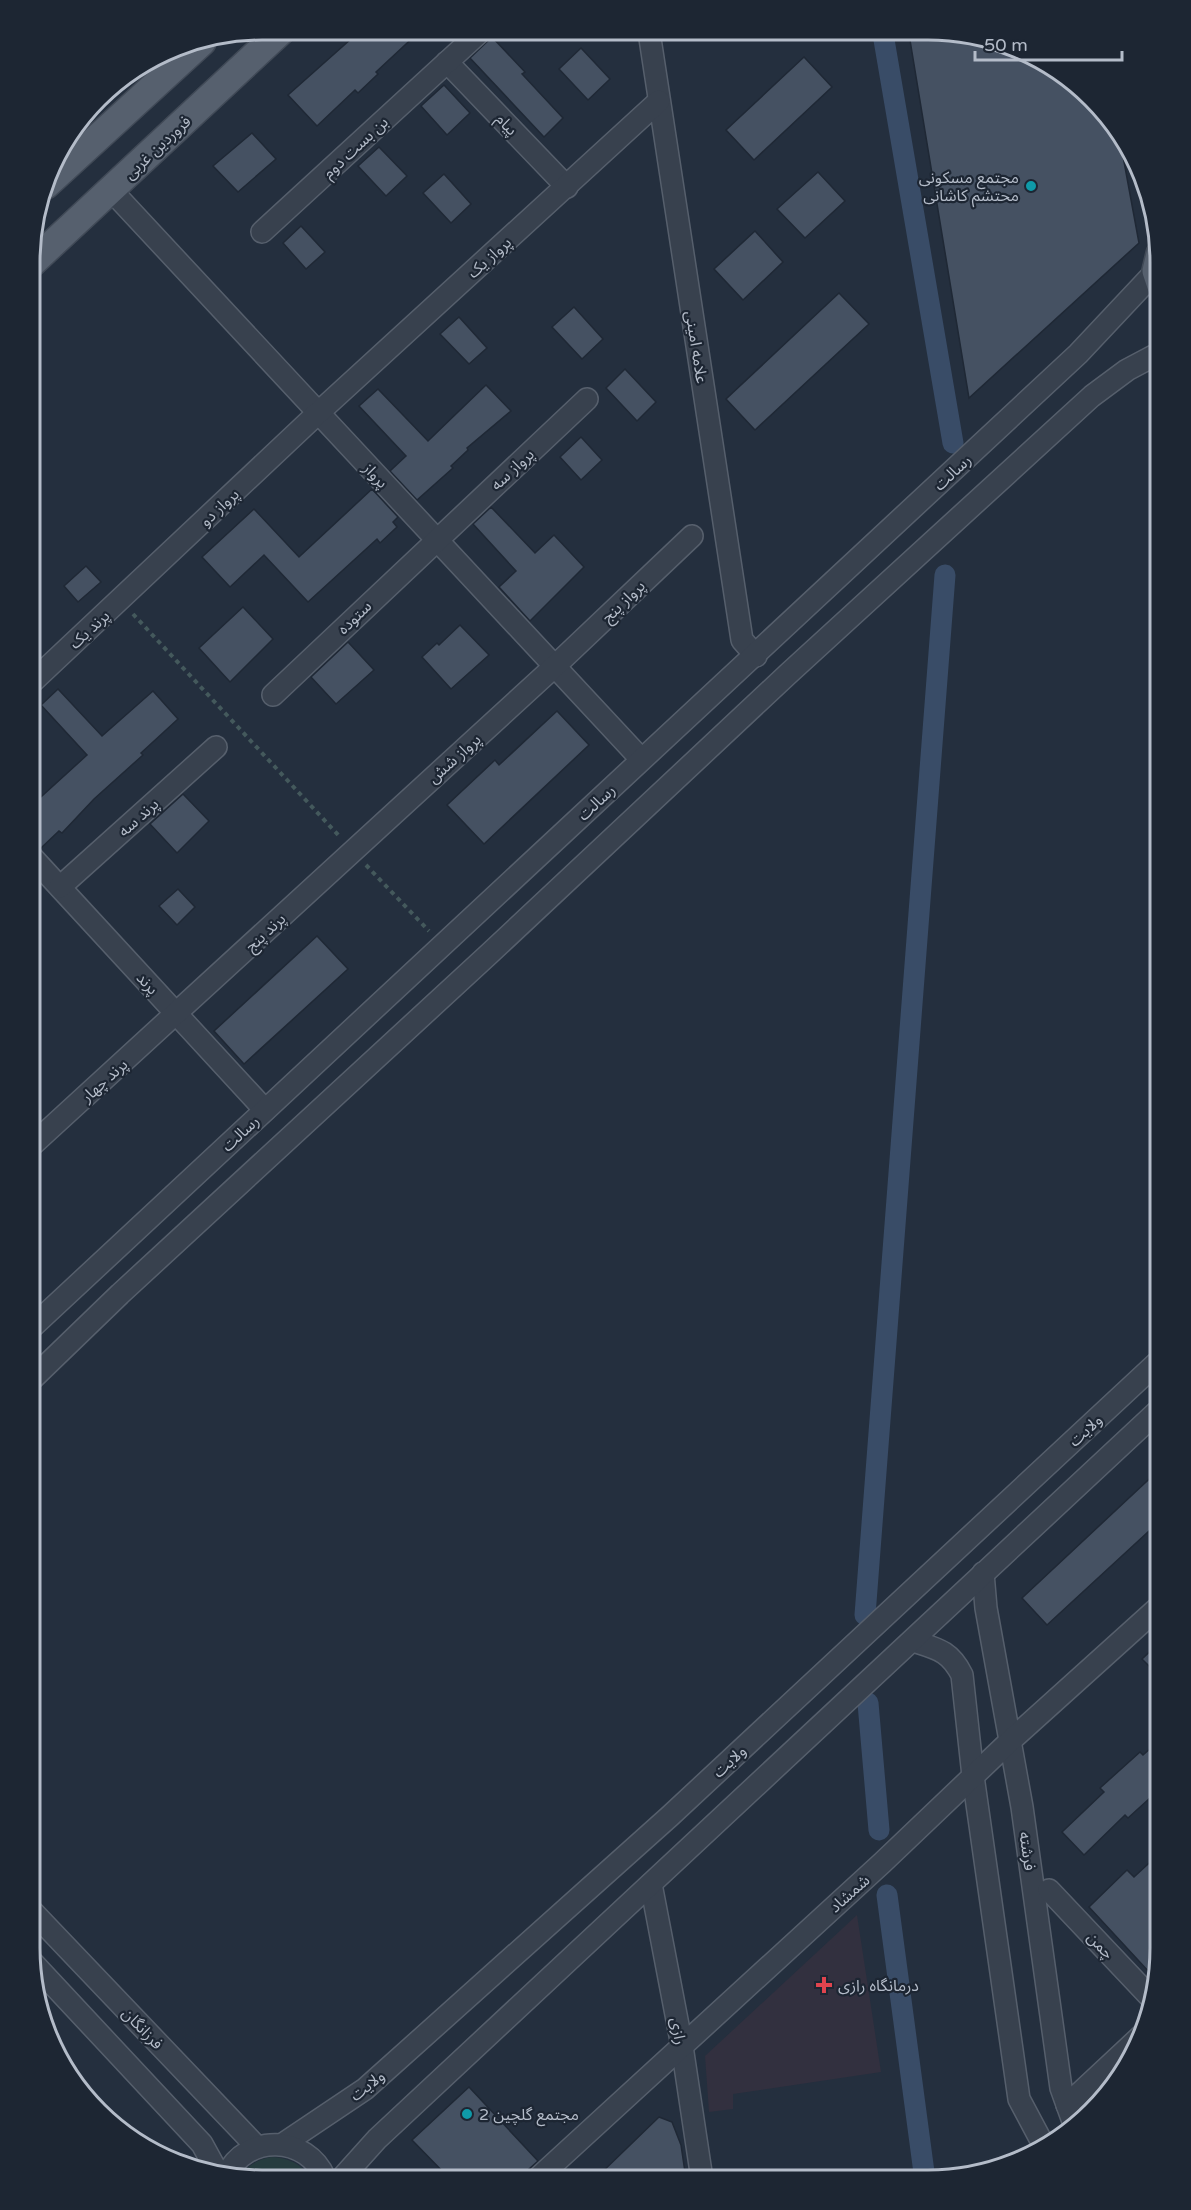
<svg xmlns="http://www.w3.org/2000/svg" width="1191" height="2210" font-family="'Varela Round','Noto Sans Arabic',sans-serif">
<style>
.medical{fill:#32303f}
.green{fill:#263c3f}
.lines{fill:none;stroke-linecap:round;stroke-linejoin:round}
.canal{stroke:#394c67;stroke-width:21}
.building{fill:#455162;stroke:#1f2835;stroke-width:1.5}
.minor-casing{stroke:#565f6c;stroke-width:24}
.major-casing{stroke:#414a57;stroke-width:30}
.path{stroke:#44595c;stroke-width:4;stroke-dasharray:4.5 4.5;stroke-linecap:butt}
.minor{stroke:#38414e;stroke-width:21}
.major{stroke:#56606e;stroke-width:27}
.culture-dot{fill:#0f9aa8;stroke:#1d2633;stroke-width:2}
.health-dot{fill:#e0444e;stroke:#1d2633;stroke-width:2}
.labels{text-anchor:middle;stroke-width:4.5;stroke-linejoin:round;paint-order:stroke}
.street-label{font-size:16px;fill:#b4bcc9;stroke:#1d2633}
.poi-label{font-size:16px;fill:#b4bcc9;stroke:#1d2633;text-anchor:start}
.rim{fill:none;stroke:#b4bcc9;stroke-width:3}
</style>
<rect width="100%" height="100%" fill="#242f3e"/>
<polygon class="medical" points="857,1915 881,2072 733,2094 733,2109 709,2112 705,2056"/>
<path class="green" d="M271,2157C288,2158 301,2163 310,2178H238C248,2166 256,2160 271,2157Z"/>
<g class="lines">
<g class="canal">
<polyline points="883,34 953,443"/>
<polyline points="865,1615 945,575"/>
<polyline points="868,1703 879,1830"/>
<polyline points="887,1895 925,2180"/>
</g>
</g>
<g class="building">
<polygon points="360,31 420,31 376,72 378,74 358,93 355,90 317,126 288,95"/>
<polygon points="909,34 974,34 1031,54 1082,87 1118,129 1139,243 969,398"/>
<polygon points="492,37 525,72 522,74 563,118 544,137 470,58"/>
<polygon points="581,48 610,79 588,100 559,69"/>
<polygon points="804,57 832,87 754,160 726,130"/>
<polygon points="444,85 470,113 447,135 421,106"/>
<polygon points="252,133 276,159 238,192 213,166"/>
<polygon points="379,147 407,176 386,196 358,166"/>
<polygon points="818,172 845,201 805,238 777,209"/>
<polygon points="444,174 471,204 451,223 423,193"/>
<polygon points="301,226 325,252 306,269 283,243"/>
<polygon points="755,231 783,262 743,300 714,269"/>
<polygon points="839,293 869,324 755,430 726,399"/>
<polygon points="574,307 603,339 582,359 552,327"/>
<polygon points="459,317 487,348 469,364 440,334"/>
<polygon points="625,369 656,402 637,421 606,388"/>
<polygon points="486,385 511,411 467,448 468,450 451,466 453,468 417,500 390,471 406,456 359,406 378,389 428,441"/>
<polygon points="581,437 602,460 581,480 560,457"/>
<polygon points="372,489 398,517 393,522 397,527 380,543 377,539 308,602 264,555 230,587 202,557 254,509 299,557"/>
<polygon points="491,507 535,553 554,535 584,567 530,621 499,587 516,571 473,524"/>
<polygon points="86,566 101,582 78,602 64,586"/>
<polygon points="243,607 273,639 230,682 199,648"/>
<polygon points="460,625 489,655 451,689 422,657 437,643 439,645"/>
<polygon points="348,642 374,670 336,704 311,677"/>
<polygon points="58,689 102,736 153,691 178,719 141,753 143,755 94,799 62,833 59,831 41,848 31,837 31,806 87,755 41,705"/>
<polygon points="557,711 589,745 484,844 447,805 495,760 499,765"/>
<polygon points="183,794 209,821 177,853 150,824"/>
<polygon points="178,889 195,907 177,925 159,906"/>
<polygon points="317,936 348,969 244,1064 214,1031"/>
<polygon points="1161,1468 1161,1520 1047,1625 1022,1598"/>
<polygon points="1161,1641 1161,1678 1142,1659"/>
<polygon points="1161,1739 1161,1788 1128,1818 1125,1815 1084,1855 1062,1832 1104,1792 1100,1788 1140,1752 1143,1755"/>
<polygon points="1161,1852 1160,1963 1150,1973 1089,1907 1127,1870 1134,1877"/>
<polygon points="469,2087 538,2161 528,2170 525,2179 450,2179 412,2140"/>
<polygon points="659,2117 672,2122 681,2145 686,2179 595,2179"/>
</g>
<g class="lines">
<defs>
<g id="minor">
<polyline points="649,32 742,640 756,656"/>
<polyline points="447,62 567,187"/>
<polyline points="111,190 641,759"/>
<polyline points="262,232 481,31"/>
<polyline points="31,683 318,413 659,101"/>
<polyline points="273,695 587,399"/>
<polyline points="31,856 265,1110"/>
<polyline points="60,887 216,747"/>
<polyline points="31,1146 555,666 692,536"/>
<polyline points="31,1328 1078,354 1156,271"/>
<polyline points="31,1380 120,1294 489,954 788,674 1092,396 1127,370 1161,352"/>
<polyline points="983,1573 986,1608 1022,1807 1061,2088 1075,2127"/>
<path d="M913,1641C938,1649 950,1651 962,1675L973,1776L1019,2099L1044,2146"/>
<polyline points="651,1884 682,2046 702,2179"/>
<polyline points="1049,1890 1153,2000"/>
<polyline points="30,1909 257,2147"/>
<polyline points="33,1963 202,2144 219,2175"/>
<polyline points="1067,2105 1142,2035"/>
<polyline points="283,2144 365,2089 670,1816 1161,1359"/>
<path d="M226,2176C246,2133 307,2135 325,2178"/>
<polyline points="342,2178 377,2139 1161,1408"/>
<polyline points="537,2179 882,1863 1009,1742 1161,1605"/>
</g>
<g id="major">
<polyline points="46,185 202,42"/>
<polyline points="1160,254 1156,271 1161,286"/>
<polyline points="32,263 282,30"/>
</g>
</defs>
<use href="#minor" class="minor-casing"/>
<use href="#major" class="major-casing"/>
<g class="path">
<polyline points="133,614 340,837"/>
<polyline points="366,865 429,931"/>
</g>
<use href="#minor" class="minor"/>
<use href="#major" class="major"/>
</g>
<g class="culture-dot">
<circle cx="1031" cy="186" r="6"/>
<circle cx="467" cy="2114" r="6"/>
</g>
<path class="health-dot" d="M821 1976h6v6h6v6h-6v6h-6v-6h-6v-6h6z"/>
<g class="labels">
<g class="street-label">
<text transform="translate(507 124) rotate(46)" y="6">پیام</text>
<text transform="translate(157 147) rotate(-43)" y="6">فروردین غربی</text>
<text transform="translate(355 147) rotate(-43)" y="6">بن بست دوم</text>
<text transform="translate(489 257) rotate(-42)" y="6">پرواز یک</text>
<text transform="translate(697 347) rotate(81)" y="6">علامه امینی</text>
<text transform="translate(512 469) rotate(-43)" y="6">پرواز سه</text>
<text transform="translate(952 472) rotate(-43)" y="6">رسالت</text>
<text transform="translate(376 475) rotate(47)" y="6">پرواز</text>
<text transform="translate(219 507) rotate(-43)" y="6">پرواز دو</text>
<text transform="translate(623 601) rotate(-44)" y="6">پرواز پنج</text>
<text transform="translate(354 617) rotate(-44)" y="6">ستوده</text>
<text transform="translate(89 629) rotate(-43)" y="6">پرند یک</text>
<text transform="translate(454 758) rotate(-42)" y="6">پرواز شش</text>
<text transform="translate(596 802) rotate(-43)" y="6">رسالت</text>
<text transform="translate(138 817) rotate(-42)" y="6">پرند سه</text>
<text transform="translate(265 932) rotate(-43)" y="6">پرند پنج</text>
<text transform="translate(148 983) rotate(47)" y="6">پرند</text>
<text transform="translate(104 1080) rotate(-42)" y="6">پرند چهار</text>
<text transform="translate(240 1133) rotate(-43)" y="6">رسالت</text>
<text transform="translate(1085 1430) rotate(-43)" y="6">ولایت</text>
<text transform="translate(729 1761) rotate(-43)" y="6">ولایت</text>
<text transform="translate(1028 1851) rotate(82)" y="6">فرشته</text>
<text transform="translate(849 1893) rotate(-42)" y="6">شمشاد</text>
<text transform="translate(1101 1945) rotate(47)" y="6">چمن</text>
<text transform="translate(143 2028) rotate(46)" y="6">فرزانگان</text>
<text transform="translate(679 2031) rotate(80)" y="6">رازی</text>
<text transform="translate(367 2085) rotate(-38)" y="6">ولایت</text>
</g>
<g class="poi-label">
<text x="1019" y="183" text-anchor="end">مجتمع مسکونی<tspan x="1019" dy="18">محتشم کاشانی</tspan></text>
<text x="838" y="1991">درمانگاه رازی</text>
<text x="479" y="2120">مجتمع گلچین 2</text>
</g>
</g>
<path d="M0 0H1191V2210H0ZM262 40H928A222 222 0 0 1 1150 262V1948A222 222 0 0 1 928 2170H262A222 222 0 0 1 40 1948V262A222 222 0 0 1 262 40Z" fill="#1d2633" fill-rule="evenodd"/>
<path class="rim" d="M262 40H928A222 222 0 0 1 1150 262V1948A222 222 0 0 1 928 2170H262A222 222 0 0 1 40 1948V262A222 222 0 0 1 262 40Z"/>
<path d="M975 51v9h147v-9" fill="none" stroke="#b4bcc9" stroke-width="3"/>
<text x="984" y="51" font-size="18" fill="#b4bcc9" stroke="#1d2633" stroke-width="4.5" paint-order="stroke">50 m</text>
</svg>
